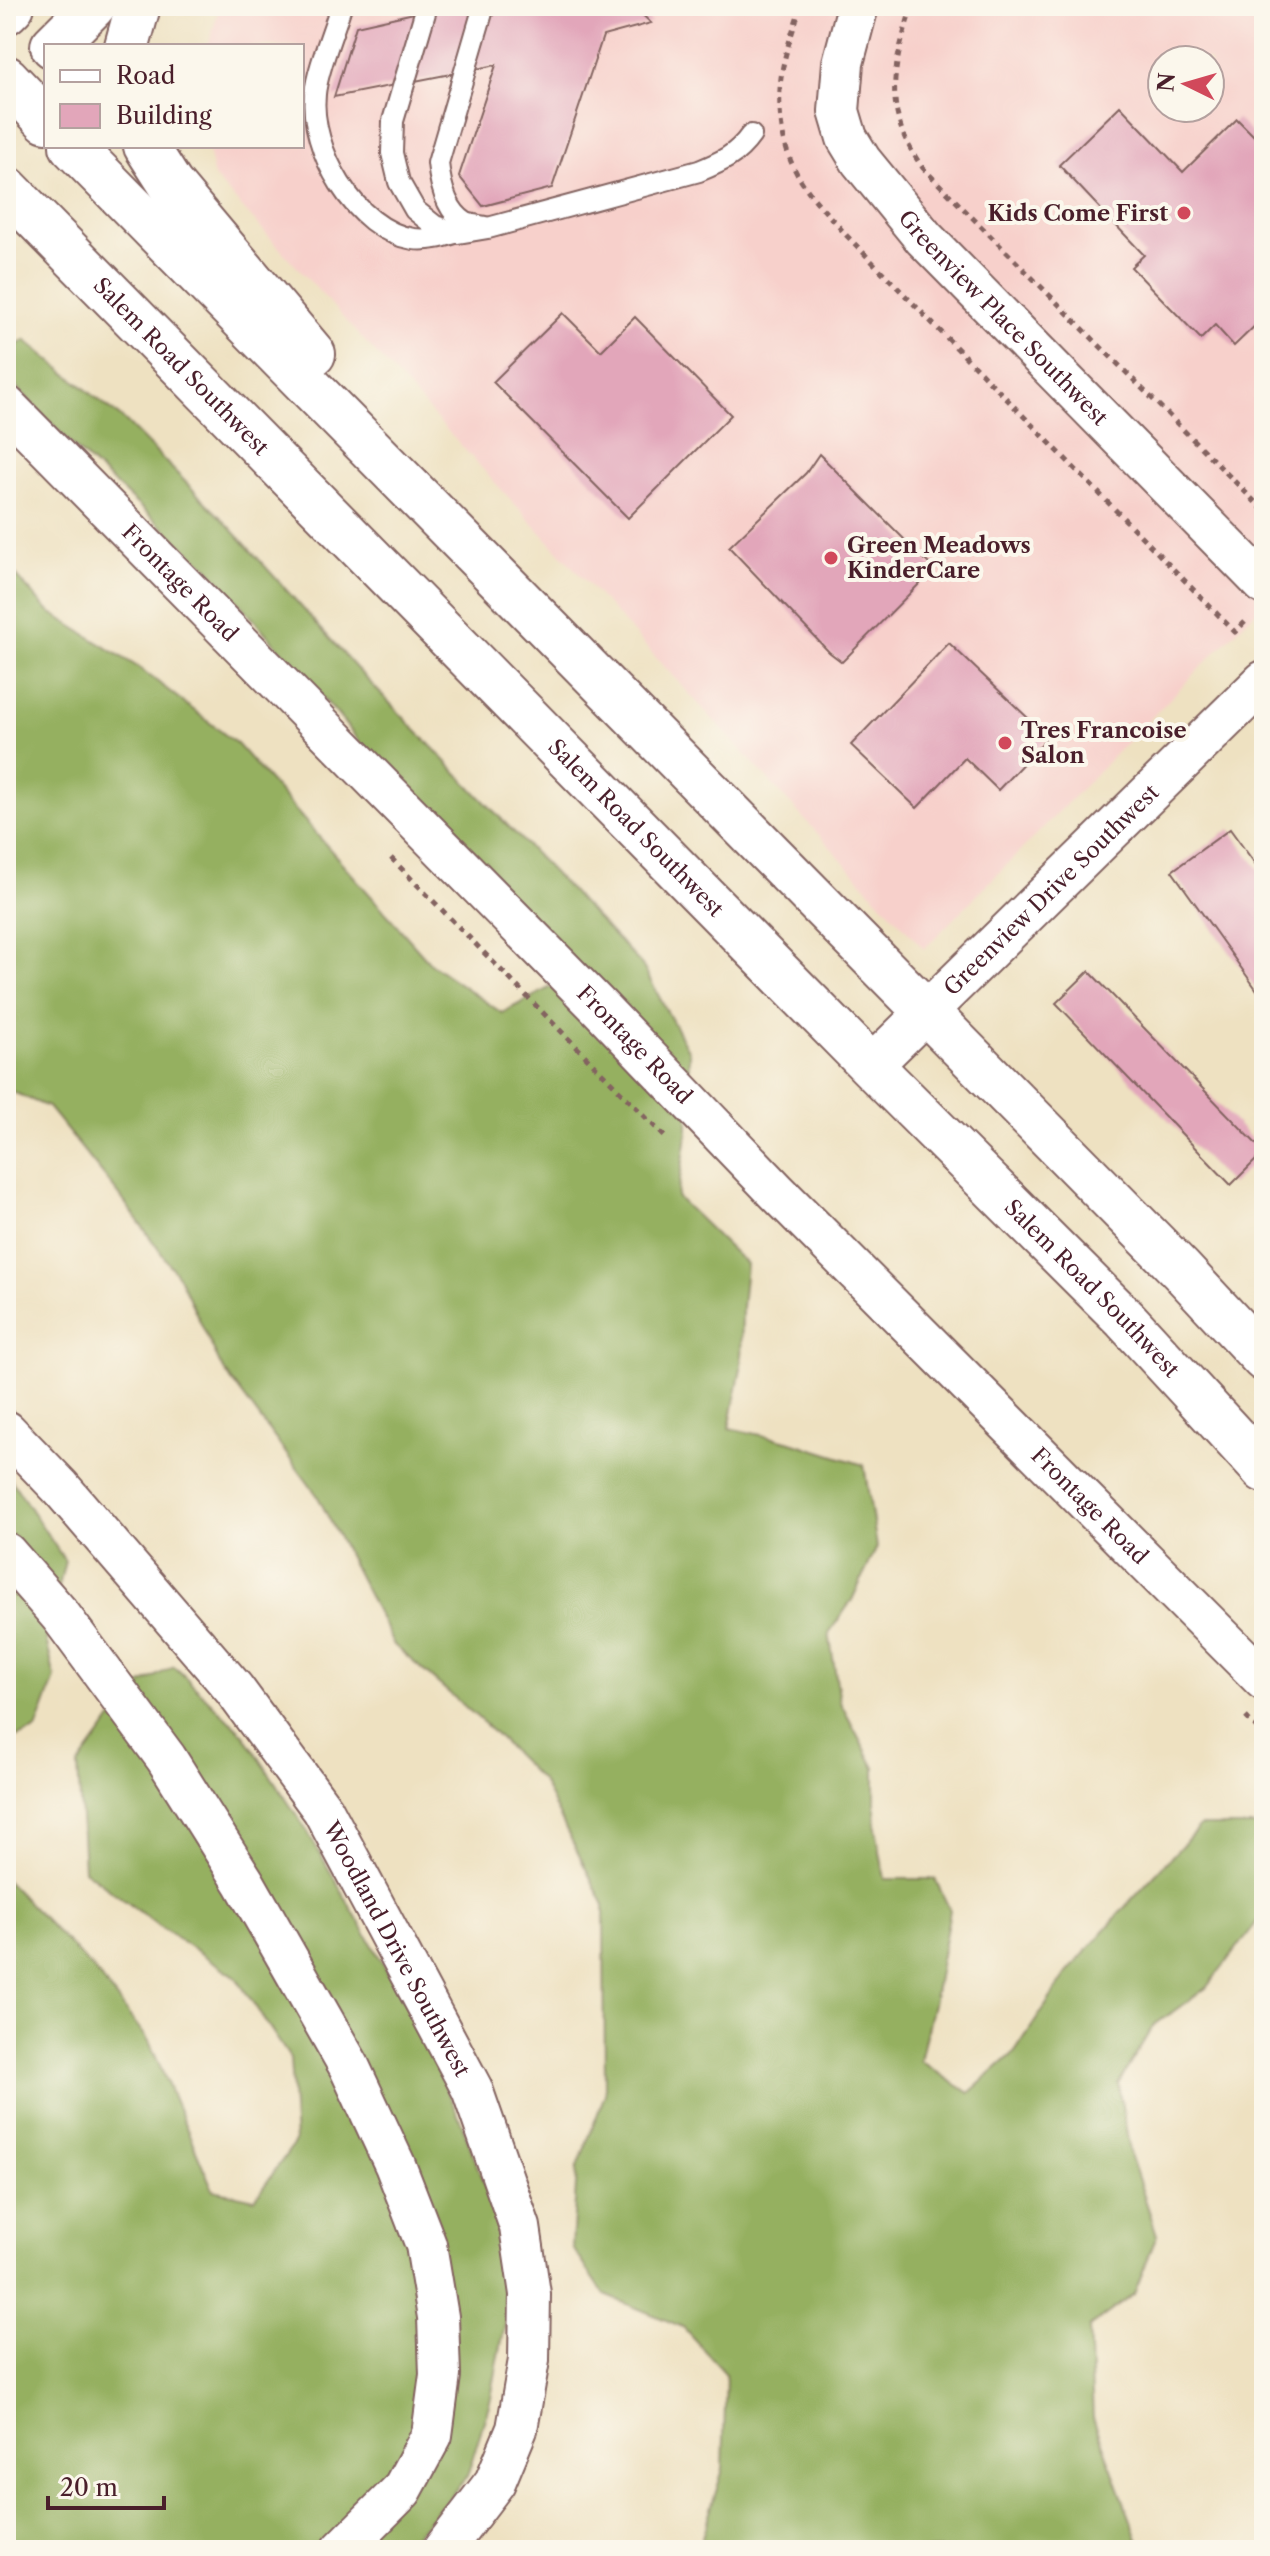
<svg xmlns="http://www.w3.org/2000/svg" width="1270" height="2556" font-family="'Libre Caslon Text',serif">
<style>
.built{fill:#f7d0cb;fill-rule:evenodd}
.forest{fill:#95b061;stroke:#706846;stroke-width:2}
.building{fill:#e2a6ba}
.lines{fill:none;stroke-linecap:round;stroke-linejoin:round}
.lane-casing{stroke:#836360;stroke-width:24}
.street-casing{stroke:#836360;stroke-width:44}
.primary-casing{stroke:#836360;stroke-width:48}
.path{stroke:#836360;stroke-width:5;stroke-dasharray:6 6;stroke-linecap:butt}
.lane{stroke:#fff;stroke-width:20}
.street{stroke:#fff;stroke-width:40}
.primary{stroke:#fff;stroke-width:44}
.poi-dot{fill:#d1495b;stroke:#fbf7ec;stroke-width:3}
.labels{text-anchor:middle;stroke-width:8;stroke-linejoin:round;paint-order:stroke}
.poi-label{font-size:22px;font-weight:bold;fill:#4a1f2b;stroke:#fbf7ec;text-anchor:start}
.street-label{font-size:22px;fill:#4a1f2b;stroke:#fbf7ec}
</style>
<rect width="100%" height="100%" fill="#fbf7ec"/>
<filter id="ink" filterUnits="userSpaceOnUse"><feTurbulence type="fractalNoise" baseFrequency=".0125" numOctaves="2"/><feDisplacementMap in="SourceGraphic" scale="16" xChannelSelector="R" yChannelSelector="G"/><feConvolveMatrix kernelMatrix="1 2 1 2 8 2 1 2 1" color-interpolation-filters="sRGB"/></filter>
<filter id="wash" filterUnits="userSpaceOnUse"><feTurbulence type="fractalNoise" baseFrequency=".006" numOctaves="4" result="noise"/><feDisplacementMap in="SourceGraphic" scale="32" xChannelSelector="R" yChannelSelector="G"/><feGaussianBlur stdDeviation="1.8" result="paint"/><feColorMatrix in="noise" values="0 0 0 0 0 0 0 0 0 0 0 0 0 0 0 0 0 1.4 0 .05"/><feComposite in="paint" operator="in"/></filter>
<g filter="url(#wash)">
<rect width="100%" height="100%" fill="#eee1c1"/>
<path class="built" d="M220,6H1264V603L924,949L214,177L207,146H302V46H208ZM1162,60H1210V108H1162Z"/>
<g class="forest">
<polygon points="25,340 125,421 229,526 356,668 642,965 689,1052 688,1130 677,1197 746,1264 742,1308 741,1369 729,1428 788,1441 864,1465 877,1547 852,1600 829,1633 840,1702 875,1768 875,1823 885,1879 935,1879 950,1910 934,1999 920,2061 969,2093 1015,2052 1067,1973 1132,1899 1200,1826 1256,1826 1264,1834 1264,1913 1206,1988 1153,2026 1118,2084 1131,2157 1157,2235 1134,2294 1089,2327 1093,2418 1142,2550 698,2550 723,2469 726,2374 683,2327 605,2295 572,2247 577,2169 605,2094 604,1905 542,1781 485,1724 394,1645 317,1495 221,1366 180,1279 118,1193 48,1107 6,1089 6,564 48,611 141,669 237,744 431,964 502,1013 555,985 337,714 210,570 77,450 6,376 6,352"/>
<polygon points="6,1472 65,1561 46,1640 55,1678 36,1730 6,1741"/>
<polygon points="174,1666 244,1735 307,1831 412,2014 462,2124 497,2220 506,2319 491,2398 467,2477 402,2550 6,2550 6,1880 95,1971 149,2041 213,2190 255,2199 295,2142 290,2058 235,1976 156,1924 84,1870 78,1766 135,1688"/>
</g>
<g id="blocks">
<g class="building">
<polygon points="445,6 633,6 651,23 603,36 552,188 483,206 459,176 496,65 334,97 356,26"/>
<polygon points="1120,106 1183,172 1237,119 1264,146 1264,317 1234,346 1215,325 1201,339 1131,267 1144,255 1059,165"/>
<polygon points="563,313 601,351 635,317 731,415 628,518 493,382"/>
<polygon points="819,454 934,569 842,662 829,652 729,547 806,473"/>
<polygon points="949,643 1048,737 998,790 965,758 917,808 851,745"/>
<polygon points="1230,829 1264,876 1264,1000 1172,871"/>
<polygon points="1089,971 1264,1152 1231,1185 1056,1003"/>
</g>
</g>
</g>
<g filter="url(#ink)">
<use href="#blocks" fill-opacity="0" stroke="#836360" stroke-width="2"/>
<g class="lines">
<defs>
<g id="lane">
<path d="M341,6C334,30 317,70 315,94C309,149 355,230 413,239C428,241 442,237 455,233"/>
<path d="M427,6L393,121L392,153L399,182L415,210L435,226L458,233L488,228L699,171C721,162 737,155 751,135"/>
<path d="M484,6L438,163C440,183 446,211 466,223C471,225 480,226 485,227"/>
</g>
<g id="street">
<path id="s1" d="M858,6L843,63L839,111L847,138L861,161L924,238L1264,584"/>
<path id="s2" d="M6,406L600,1008L776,1191L1264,1680"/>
<path id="s3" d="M871,1066L1264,681"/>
<path id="s4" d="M6,1431L61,1488L234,1689L323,1810L472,2089L520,2227L530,2294L529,2360L517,2429L495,2482L443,2550"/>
<polyline points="6,1553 60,1615 166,1758 244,1882 349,2066 395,2165 426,2245 438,2317 440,2375 432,2435 402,2490 342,2550"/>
</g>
<g id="primary">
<polyline points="6,12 12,6"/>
<polyline points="53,46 93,6"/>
<polyline points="127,46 138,6"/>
<polyline points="6,78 46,120"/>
<polyline points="72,146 1181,1270 1264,1359"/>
<polyline points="146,146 171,185 313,354"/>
<path id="s5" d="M6,188L871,1066L1125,1319L1264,1470"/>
</g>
</defs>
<use href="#lane" class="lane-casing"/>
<use href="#street" class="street-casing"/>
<use href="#primary" class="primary-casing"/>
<g class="path">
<path d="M801,6C794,27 786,49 782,71C777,100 780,141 794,168C806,193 829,215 847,236L1235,632L1249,618"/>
<path d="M912,6C893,68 881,111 923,168L1264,511"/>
<polyline points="391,858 667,1139"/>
<polyline points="1246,1717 1264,1736"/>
</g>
<use href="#lane" class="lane"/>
<use href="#street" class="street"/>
<use href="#primary" class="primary"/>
</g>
</g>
<g class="poi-dot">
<circle cx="1184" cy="213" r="8"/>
<circle cx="831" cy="558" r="8"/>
<circle cx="1005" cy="743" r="8"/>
</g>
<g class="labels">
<g class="poi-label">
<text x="1168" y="221" text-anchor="end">Kids Come First</text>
<text x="847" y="553">Green Meadows<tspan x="847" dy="25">KinderCare</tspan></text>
<text x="1021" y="738">Tres Francoise<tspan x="1021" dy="25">Salon</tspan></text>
</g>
<g class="street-label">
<text dy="8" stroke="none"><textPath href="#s1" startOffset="374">Greenview Place Southwest</textPath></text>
<text dy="8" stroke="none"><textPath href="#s5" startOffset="250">Salem Road Southwest</textPath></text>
<text dy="8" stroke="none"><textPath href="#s2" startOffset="248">Frontage Road</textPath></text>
<text dy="8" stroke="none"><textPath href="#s5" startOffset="898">Salem Road Southwest</textPath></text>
<text dy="8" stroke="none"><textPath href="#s3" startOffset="252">Greenview Drive Southwest</textPath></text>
<text dy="8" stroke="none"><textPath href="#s2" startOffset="896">Frontage Road</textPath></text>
<text dy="8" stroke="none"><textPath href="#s5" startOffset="1546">Salem Road Southwest</textPath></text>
<text dy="8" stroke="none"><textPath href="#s2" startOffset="1544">Frontage Road</textPath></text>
<text dy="8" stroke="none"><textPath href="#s4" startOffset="652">Woodland Drive Southwest</textPath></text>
</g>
</g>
<rect width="1270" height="2556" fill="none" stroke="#fbf7ec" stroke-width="32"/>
<rect x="44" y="44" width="260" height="104" fill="#fbf7ec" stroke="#b4a19f" stroke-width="2"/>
<rect x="60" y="70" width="40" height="12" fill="#ffffff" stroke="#b4a19f" stroke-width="2"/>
<text x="116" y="84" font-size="24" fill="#4a1f2b">Road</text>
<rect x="60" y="104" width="40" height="24" fill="#e2a6ba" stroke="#b4a19f" stroke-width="2"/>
<text x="116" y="124" font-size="24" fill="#4a1f2b">Building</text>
<g transform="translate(1186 84) rotate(275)"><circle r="38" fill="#fbf7ec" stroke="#b4a19f" stroke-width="2"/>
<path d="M0-6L14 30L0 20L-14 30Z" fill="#d1495b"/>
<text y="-12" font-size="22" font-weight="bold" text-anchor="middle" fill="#4a1f2b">N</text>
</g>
<path d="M48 2496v12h116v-12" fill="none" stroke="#4a1f2b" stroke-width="4"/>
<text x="60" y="2496" font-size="24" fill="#4a1f2b" stroke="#fbf7ec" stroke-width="6" paint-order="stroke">20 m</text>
</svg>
